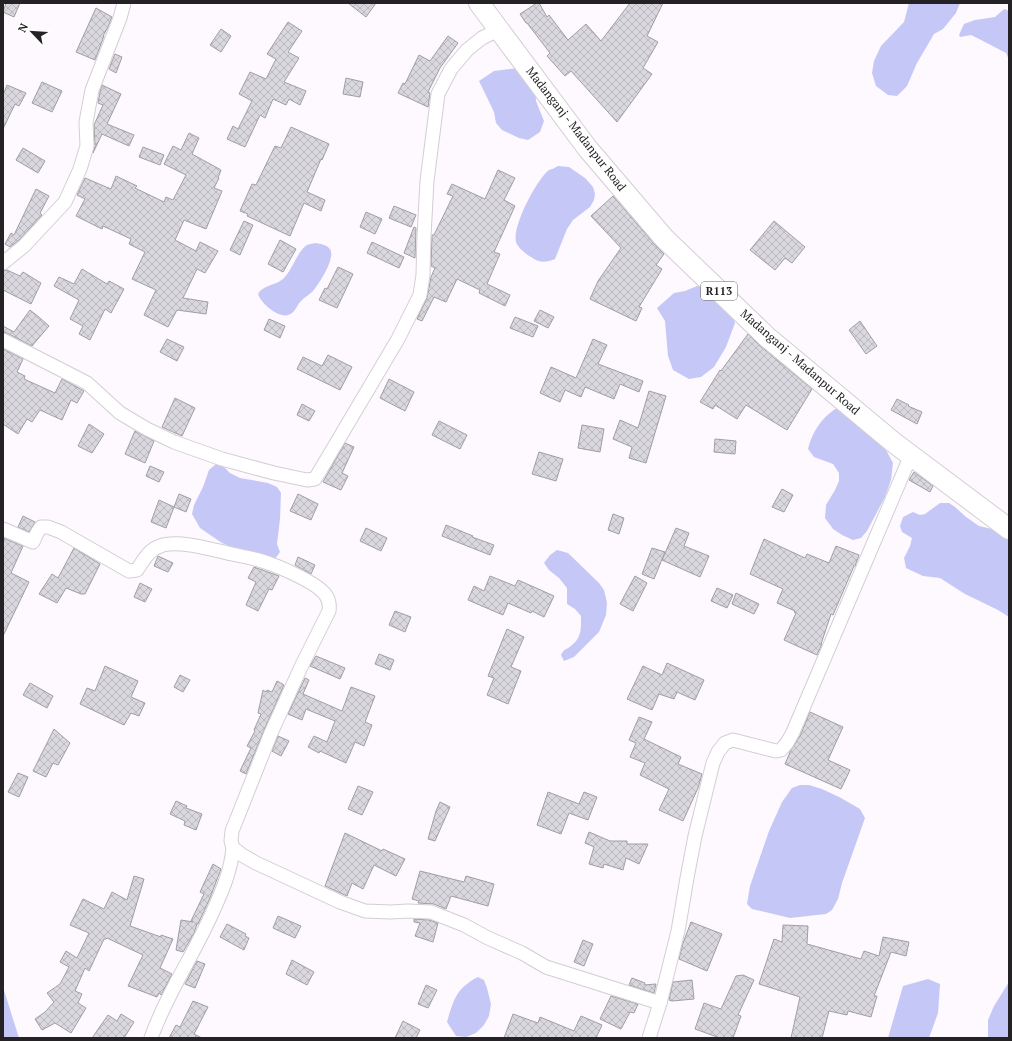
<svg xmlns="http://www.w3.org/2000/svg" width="1012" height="1041" font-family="'PT Serif',serif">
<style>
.water{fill:#c5c8f6}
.building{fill:url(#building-cross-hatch);stroke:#a09ea5}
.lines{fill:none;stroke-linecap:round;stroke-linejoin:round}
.street-casing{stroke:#d4ced4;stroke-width:15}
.primary-casing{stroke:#d4ced4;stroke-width:22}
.street{stroke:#fff;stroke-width:13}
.primary{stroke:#fff;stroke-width:20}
.labels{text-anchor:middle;stroke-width:4;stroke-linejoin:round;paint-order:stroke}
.shield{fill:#fff;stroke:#666466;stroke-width:1}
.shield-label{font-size:11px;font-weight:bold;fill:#242225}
.street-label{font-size:12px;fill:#242225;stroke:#fff}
</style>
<defs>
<pattern id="building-cross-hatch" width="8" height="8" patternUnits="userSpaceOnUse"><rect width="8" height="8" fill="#dad8df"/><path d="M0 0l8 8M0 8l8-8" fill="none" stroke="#bbb9bf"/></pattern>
</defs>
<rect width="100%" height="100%" fill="#fef8ff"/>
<g class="water">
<polygon points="909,3 960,3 956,13 943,29 934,34 917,63 907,86 897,96 888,95 876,86 872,73 874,61 881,46 904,22"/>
<polygon points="1005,9 1009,11 1009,60 1006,53 983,41 971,35 960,37 959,35 964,24 975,20 995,17 1003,10"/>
<polygon points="518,68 535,85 536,101 544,121 540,132 528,140 519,138 502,130 496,123 494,112 479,81 494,71"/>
<path d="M558,166L569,167L585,178L593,187L595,194L594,200L590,207L573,220L567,229L555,259C545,263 540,263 531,257C526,254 518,248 516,242C512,226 537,179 549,170C552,169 555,168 558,166Z"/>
<path d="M316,243C321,244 327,245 330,249C336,258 319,284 313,291C309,295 305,297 301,301C298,304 295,311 292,313C282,322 261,304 258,294C264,284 276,286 284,278C292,270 299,249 307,245C310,244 314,243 316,243Z"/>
<polygon points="708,285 730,305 735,323 726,347 714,367 701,377 689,379 673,370 668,356 665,321 657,308 674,293 685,291 697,286"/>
<path d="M835,409H843L885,448L893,463L891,480L885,497L867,531L861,538L853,540L842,535L833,529L825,518L826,505L835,490L839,481V473L833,464L814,457L808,449C812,432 821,419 835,409Z"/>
<polygon points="216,464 225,468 230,473 240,478 268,483 277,487 281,493 280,519 277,544 280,552 275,559 255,552 243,551 234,548 222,543 200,528 192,514 194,505 203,487 209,470"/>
<polygon points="940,503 949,503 955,507 966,517 979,526 992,529 1009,537 1009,617 998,610 965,594 940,578 923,576 906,568 904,558 910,546 912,538 902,532 900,526 903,517 913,512 920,515 925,514"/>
<path d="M557,550L568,553L599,583L604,590L607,603L606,615L599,632L574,657L564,661L561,655C564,648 567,650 572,645C582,637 581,628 581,616L575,609L567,604V588L559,578L549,570L544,563L550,555Z"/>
<polygon points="800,785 809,785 822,789 841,798 860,809 865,818 842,883 838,899 832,910 826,914 790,918 752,909 747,904 750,886 769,831 782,802 792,788"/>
<path d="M478,977L484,980L487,988L491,1004L489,1016L484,1025L476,1033L466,1037L456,1036L447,1022C451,1008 455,992 467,984C470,981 474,979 478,977Z"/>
<polygon points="928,979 940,984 938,1013 929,1038 888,1038 903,986"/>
<polygon points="1009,982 1009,1038 988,1038 988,1020 994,1006"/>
<polygon points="3,987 19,1038 3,1038"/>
</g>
<g class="building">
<polygon points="6,3 20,3 14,17 3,12"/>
<polygon points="348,3 376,3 366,17"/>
<polygon points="537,3 539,3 547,17 549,15 568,40 586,24 601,41 630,3 663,3 647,36 658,42 643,68 652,74 617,122 571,71 565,76 547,56 550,53 527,23 526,23 520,14"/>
<polygon points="96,8 112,17 108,27 103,36 104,36 95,60 76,52"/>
<polygon points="288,22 302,31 288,52 299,58 284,82 306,91 300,105 289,99 286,105 273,99 265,118 260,115 245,147 227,139 233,126 238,129 252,101 239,94 250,72 266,79 276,59 267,54"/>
<polygon points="221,29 231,36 221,52 210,45"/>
<polygon points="448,36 458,43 440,68 428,92 430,93 428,107 398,93 403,83 405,84 419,55 430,61"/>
<polygon points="115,54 122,57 116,73 109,69"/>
<polygon points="346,78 363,82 360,97 343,94"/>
<polygon points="42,82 62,91 52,112 32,103"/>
<polygon points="7,85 26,93 19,106 15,104 3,129 3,95"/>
<polygon points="102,85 121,94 107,124 134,135 129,146 102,134 93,153 95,146 94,125 103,105 98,103 100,92"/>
<polygon points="291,127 329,144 322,160 321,159 307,192 325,200 321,211 304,203 290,236 247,216 248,214 240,211 252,184 256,185 275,146 281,148"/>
<polygon points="189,133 199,138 192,154 221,170 218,178 219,178 214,188 222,191 206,229 184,220 175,240 196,251 200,242 218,251 205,273 197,269 183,298 208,302 206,314 177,310 168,327 144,315 156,290 132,279 145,252 129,244 131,239 103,226 102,229 76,216 85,199 77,195 85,178 111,189 116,176 137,186 135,188 164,202 166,197 173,200 186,175 164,164 173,146 181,150"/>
<polygon points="143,147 164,155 160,165 139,157"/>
<polygon points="23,148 45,161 38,173 16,160"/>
<polygon points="498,170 515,178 504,200 515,206 494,252 500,254 487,284 510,295 505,306 479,293 480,290 457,279 446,302 434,297 422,321 417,319 427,298 431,277 435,268 431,266 432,235 434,235 453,196 447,194 452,184 485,199"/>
<polygon points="36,189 49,196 40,213 42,215 19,240 10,247 5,244 11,233 14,235"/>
<polygon points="613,196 655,245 664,254 656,265 662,269 639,307 642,308 636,321 590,299 598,281 621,248 591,216"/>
<polygon points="394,206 416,215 411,227 389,218"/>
<polygon points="366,212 382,219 375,234 360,227"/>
<polygon points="244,221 253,225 240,255 230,250"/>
<polygon points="774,221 805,247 792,263 785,258 775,270 750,250"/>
<polygon points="414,227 416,228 415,258 404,253"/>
<polygon points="280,240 296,249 283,272 268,264"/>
<polygon points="372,242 404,257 399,268 367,253"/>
<polygon points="338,267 353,274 337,308 319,300 325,288 327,289"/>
<polygon points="82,269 107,284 109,281 124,289 111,313 105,309 90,340 79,334 83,326 70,319 79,300 54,286 59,277 74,284"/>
<polygon points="7,270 20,276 23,272 41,283 31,304 3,290 3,271"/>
<polygon points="30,310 40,318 49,326 32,346 7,333 3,332 3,326 14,332"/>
<polygon points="540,310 554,317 548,328 534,321"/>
<polygon points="515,317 538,326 533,337 510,328"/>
<polygon points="269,319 285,326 280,338 264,330"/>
<polygon points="860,321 877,346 866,354 849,330"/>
<polygon points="748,334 760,346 812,389 787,430 746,405 737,419 715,405 713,409 700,402 720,370 721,371"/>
<polygon points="167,339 184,347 177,361 160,352"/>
<polygon points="593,339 607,345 598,364 643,381 639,392 620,384 614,399 585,387 581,397 565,390 560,402 540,393 551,367 576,378"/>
<polygon points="3,349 23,359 17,372 25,376 24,379 55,393 62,379 84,391 77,403 71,400 62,420 40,410 32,422 27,419 18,434 3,424"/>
<polygon points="328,355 352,367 340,390 297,369 303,357 322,366"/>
<polygon points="389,379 414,392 405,411 380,398"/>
<polygon points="649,391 666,396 646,463 629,458 632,447 613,439 620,420 638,428"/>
<polygon points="175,398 195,408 182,436 162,427"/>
<polygon points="897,399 909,405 908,406 922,412 917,424 891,410"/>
<polygon points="302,404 315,411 309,421 297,415"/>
<polygon points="439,421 467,435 460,449 432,435"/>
<polygon points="89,424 104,434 92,453 78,446"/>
<polygon points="582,425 604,429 600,452 578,448"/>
<polygon points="135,431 154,441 145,463 125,454"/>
<polygon points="715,439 736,441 735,454 714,452"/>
<polygon points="345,443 354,447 342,473 348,476 341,490 323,482"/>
<polygon points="539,452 563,459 556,481 532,474"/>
<polygon points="150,466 164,472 159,482 146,476"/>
<polygon points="914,472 933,486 930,492 909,480"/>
<polygon points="782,489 793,495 784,512 772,507"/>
<polygon points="179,494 191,499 186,512 174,507"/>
<polygon points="298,494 318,504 311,520 290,511"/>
<polygon points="159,500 174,507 166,528 151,522"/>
<polygon points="613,514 624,518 619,534 608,530"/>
<polygon points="23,516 35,522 29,532 18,527"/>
<polygon points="446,525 473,536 472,537 494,545 490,555 442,536"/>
<polygon points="366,528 387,538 381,551 360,541"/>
<polygon points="676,528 689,533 684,546 709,556 700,577 662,560"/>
<polygon points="3,538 23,546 11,573 29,582 3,636"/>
<polygon points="764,539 805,558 807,554 829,563 836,546 859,555 855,566 854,566 833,615 831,614 821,644 822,644 817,655 784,640 796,613 794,612 795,611 777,603 783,589 750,574"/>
<polygon points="74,548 100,564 85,594 81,594 66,588 57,603 39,594 52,574 58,578"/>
<polygon points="652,548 665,552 654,579 642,574"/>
<polygon points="158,556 173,563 168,572 154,566"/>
<polygon points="298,557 315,565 311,574 295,565"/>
<polygon points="254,567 279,576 272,590 269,589 258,611 246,605 256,582 248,578"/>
<polygon points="490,576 515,586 518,580 554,596 544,617 532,611 531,613 508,603 503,615 468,600 474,586 484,591"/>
<polygon points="635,576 647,583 633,611 620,604"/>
<polygon points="140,583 152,589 145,602 134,597"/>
<polygon points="717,588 733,595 727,608 711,601"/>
<polygon points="736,593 759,604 754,614 732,604"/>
<polygon points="395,611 411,617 405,632 389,625"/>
<polygon points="507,629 524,637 511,667 521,671 508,704 487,695 494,678 488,676"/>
<polygon points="379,654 394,660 390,670 375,664"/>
<polygon points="316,656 345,668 340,679 310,666"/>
<polygon points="667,663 704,680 695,700 677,692 674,699 659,694 652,710 627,699 643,666 662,675"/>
<polygon points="105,666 138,681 131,697 145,703 139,716 131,713 124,725 80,704 87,688 95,691"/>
<polygon points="180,675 190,680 183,692 174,687"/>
<polygon points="305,678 309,680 303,694 342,711 351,687 375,696 365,722 372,725 364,746 355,742 346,763 320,751 319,753 308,747 314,736 327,742 335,721 306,709 302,720 288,714"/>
<polygon points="277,681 284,685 264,730 246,774 240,771 251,748 247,746 255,731 254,730 261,714 258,713 263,690 266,692 267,690 272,692"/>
<polygon points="30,683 53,696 47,708 23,695"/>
<polygon points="810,712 843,727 828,760 850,770 841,789 785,764 791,750 800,736"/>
<polygon points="639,717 652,722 644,739 681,757 678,764 702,774 698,788 683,821 659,810 669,789 640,775 645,763 630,757 636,743 629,740"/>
<polygon points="54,729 70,743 58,765 53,763 46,777 33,771"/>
<polygon points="278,736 289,741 281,756 272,751"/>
<polygon points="18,773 28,777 19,797 8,792"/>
<polygon points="358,786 373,792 362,815 348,809"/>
<polygon points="548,792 579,804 584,792 597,797 588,820 569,813 561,834 537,825"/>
<polygon points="176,801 187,806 186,808 202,814 196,830 184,825 185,821 170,814"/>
<polygon points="440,802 450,807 435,841 428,839 436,811"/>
<polygon points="589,832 610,841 627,841 627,844 648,844 639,864 626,858 623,870 604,864 603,868 589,864 594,847 585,843"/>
<polygon points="345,833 382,851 383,849 405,859 396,876 374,865 363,889 352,883 347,896 325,886"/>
<polygon points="213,864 221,869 210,898 199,922 198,924 197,924 194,933 183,952 176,950 181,920 193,922 191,921 204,894 200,892"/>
<polygon points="420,871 464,882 466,876 494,884 488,906 451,896 446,909 434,904 418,903 419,901 412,899"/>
<polygon points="134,876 144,879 130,926 161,937 161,935 173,939 160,968 172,974 161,995 159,993 157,997 128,986 143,955 107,938 106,939 104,939 89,971 85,968 75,991 82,994 78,1003 86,1008 71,1033 55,1023 42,1030 35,1019 45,1012 54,1002 47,993 60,984 69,967 60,962 66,951 77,958 89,933 70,925 83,899 104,909 112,892 127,900"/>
<polygon points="278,916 301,926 295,938 273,928"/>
<polygon points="414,919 429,920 438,923 433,942 415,936 420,923 414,922"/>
<polygon points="691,922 722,934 707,971 679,959 683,943"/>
<polygon points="227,924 246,934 245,936 249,938 244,950 220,937"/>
<polygon points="783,925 808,926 807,944 861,959 864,951 879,956 883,937 909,942 906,956 891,952 874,996 877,996 871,1017 848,1011 847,1015 829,1011 822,1038 791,1038 800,997 759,984 774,939 782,942"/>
<polygon points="583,940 593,944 584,966 574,962"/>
<polygon points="292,960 314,972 307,985 286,974"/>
<polygon points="197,961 205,964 195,988 185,984"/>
<polygon points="743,975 754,980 738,1015 741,1016 733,1038 720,1038 695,1029 704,1003 721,1009 736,976"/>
<polygon points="632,978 645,983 644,985 656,984 654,993 629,985"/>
<polygon points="692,980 694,999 672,1001 669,1000 673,982"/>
<polygon points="426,985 437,990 428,1008 418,1004"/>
<polygon points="611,996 638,1004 634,1013 630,1012 621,1029 600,1019"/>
<polygon points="193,1001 208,1007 194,1034 202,1038 169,1038 176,1025 180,1027"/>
<polygon points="121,1014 134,1022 124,1038 92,1038 108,1015 117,1021"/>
<polygon points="513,1014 538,1023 540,1017 574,1031 581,1016 602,1025 596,1038 504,1038"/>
<polygon points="403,1021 420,1030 416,1038 395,1038"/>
</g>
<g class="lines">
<defs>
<g id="street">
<polyline points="3,263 24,246 65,202 80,169 87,146 86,122 92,90 120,18 124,3"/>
<polyline points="3,340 87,383 120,413 147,429 174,442 222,459 274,473 307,480 315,479 398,339 420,295 423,275 424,236 427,181 438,94 451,69 467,50 482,38 500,29"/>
<path d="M3,529L33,542L37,533L41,527H48L61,532L129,571L137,570C145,558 149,549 163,545C180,540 214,550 232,554C241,556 251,558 259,560C276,565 314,581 325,594C329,599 330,604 329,611L301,667L271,733L232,831L231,841L233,848L242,855L256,863L340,902L365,911L391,912L408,911L431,912L464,925L488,938L522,953L546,967L660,1003"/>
<path d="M151,1038C167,993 195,953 214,909C223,889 231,870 233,848"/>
<polyline points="649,1038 660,1003 678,931 687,878 695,836 713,763 718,752 725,743 733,740 776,751 781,750 787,743 793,732 911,455"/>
</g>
<polyline id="primary" points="479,3 588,149 664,238 767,337 893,442 1009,529"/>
</defs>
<use href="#street" class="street-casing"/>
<use href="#primary" class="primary-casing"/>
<use href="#street" class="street"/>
<use href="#primary" class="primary"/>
</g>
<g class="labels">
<rect class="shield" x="701" y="282" width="36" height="18" rx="3"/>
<g class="shield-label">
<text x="719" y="295">R113</text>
</g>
<g class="street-label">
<text transform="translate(576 129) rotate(52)" y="4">Madanganj - Madanpur Road</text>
<text transform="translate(800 362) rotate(41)" y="4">Madanganj - Madanpur Road</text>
</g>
</g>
<rect width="1012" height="1041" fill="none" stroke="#242225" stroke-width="8"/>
<g transform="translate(32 32) rotate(295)" stroke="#ffffff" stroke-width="3" paint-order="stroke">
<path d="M0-3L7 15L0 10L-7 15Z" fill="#242225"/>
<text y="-6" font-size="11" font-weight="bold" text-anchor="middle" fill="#242225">N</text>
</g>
</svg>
